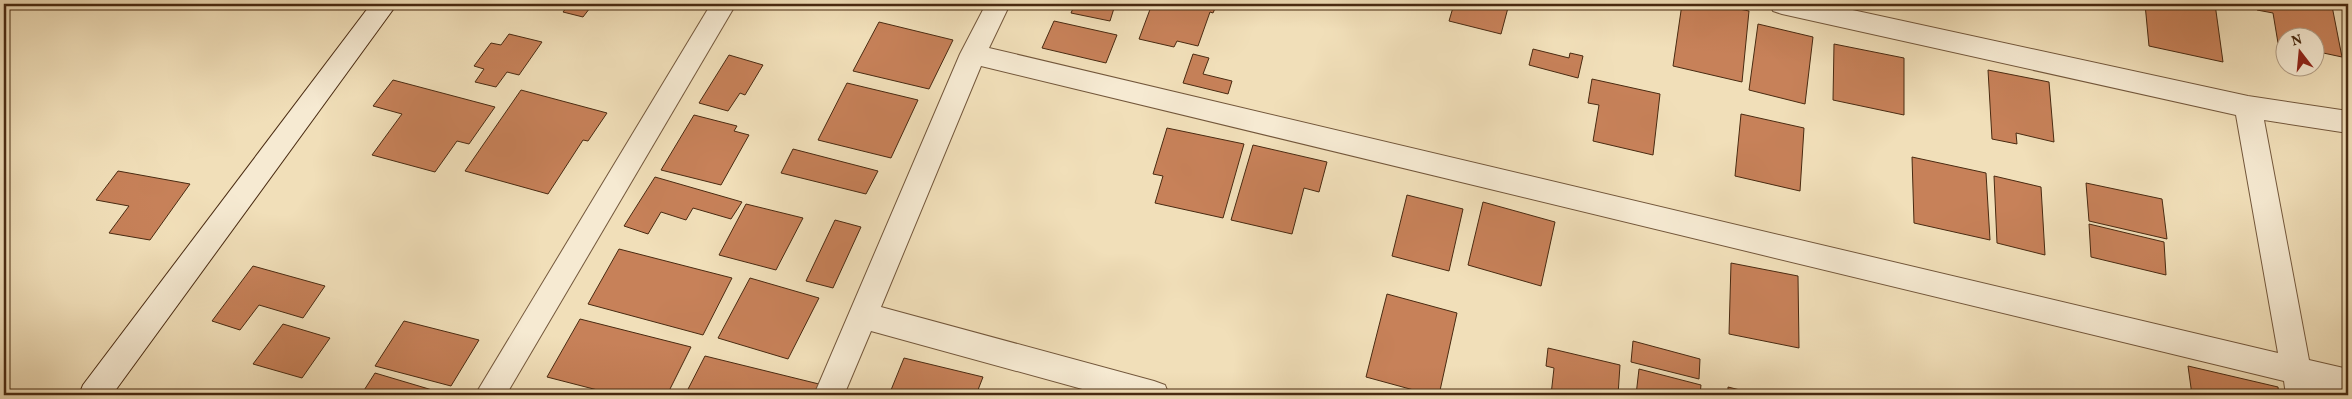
<svg xmlns="http://www.w3.org/2000/svg" width="2352" height="399" font-family="Vollkorn,serif">
<style>
.building{fill:#c78159;stroke:#492a11}
.lines{fill:none;stroke-linecap:round;stroke-linejoin:round}
.street-casing{stroke:#73573b;stroke-width:2}
.secondary-casing{stroke:#492a11;stroke-width:2}
.street{fill:#f6ead2;fill-rule:evenodd}
.secondary{fill:#f6ead2;fill-rule:evenodd}
</style>
<rect width="100%" height="100%" fill="#f1dfb9"/>
<filter id="stains"><feTurbulence type="fractalNoise" baseFrequency=".004" numOctaves="4"/><feColorMatrix values="0 0 0 0 .2 0 0 0 0 .09 0 0 0 0 .02 0 0 0 .5 -.17"/></filter>
<radialGradient id="worn" r=".72"><stop offset=".6" stop-color="#630" stop-opacity="0"/><stop offset="1" stop-color="#630" stop-opacity=".3"/></radialGradient>
<g class="building">
<polygon points="569,4 593,4 583,17 563,12"/>
<polygon points="1075,4 1129,4 1128,8 1115,5 1110,21 1071,13"/>
<polygon points="1152,4 1217,4 1213,13 1210,12 1198,46 1177,41 1174,47 1139,39"/>
<polygon points="1454,4 1509,4 1501,34 1449,21"/>
<polygon points="1682,4 1715,4 1749,11 1742,82 1673,66"/>
<polygon points="2145,4 2215,4 2223,62 2149,46"/>
<polygon points="2256,4 2321,4 2332,6 2342,57 2314,51 2314,38 2284,38 2284,44 2278,43 2273,13 2257,10"/>
<polygon points="1054,21 1117,35 1106,63 1042,48"/>
<polygon points="879,22 953,40 929,89 853,71"/>
<polygon points="1758,24 1813,37 1805,104 1749,90"/>
<polygon points="509,34 542,42 519,75 507,72 496,87 475,82 484,69 474,66 491,43 501,45"/>
<polygon points="1834,44 1904,58 1904,115 1833,100"/>
<polygon points="1533,49 1569,58 1570,53 1583,56 1578,78 1529,65"/>
<polygon points="1193,54 1209,58 1203,74 1232,81 1228,94 1183,83"/>
<polygon points="729,55 763,65 745,95 740,93 728,111 699,103"/>
<polygon points="1988,70 2049,82 2054,142 2016,133 2017,144 1992,139"/>
<polygon points="1592,79 1660,94 1653,155 1593,141 1599,105 1588,103"/>
<polygon points="393,80 495,107 469,144 457,141 435,172 372,155 402,114 373,106"/>
<polygon points="847,83 918,100 891,158 818,140"/>
<polygon points="521,90 607,113 588,141 583,140 548,194 465,171"/>
<polygon points="1741,114 1804,128 1800,191 1735,176"/>
<polygon points="694,115 737,126 734,131 749,135 721,185 661,170"/>
<polygon points="1167,128 1244,144 1223,218 1155,203 1163,176 1153,174"/>
<polygon points="1253,145 1327,162 1319,192 1304,188 1292,234 1231,220"/>
<polygon points="793,149 878,171 866,194 781,173"/>
<polygon points="1912,157 1986,173 1990,240 1914,223"/>
<polygon points="118,171 190,184 150,240 109,233 129,206 96,200"/>
<polygon points="1994,176 2041,187 2045,255 1997,243"/>
<polygon points="655,177 742,202 731,219 693,208 686,220 661,212 648,234 624,226"/>
<polygon points="2086,183 2162,199 2167,239 2089,221"/>
<polygon points="1407,195 1463,209 1449,271 1392,256"/>
<polygon points="1483,202 1555,222 1541,286 1468,265"/>
<polygon points="746,204 803,218 776,270 719,255"/>
<polygon points="835,220 861,227 833,288 806,281"/>
<polygon points="2089,224 2164,242 2166,275 2091,257"/>
<polygon points="619,249 732,278 703,335 588,304"/>
<polygon points="1731,263 1798,276 1799,348 1729,334"/>
<polygon points="253,266 325,286 303,318 259,305 240,330 212,321"/>
<polygon points="750,278 819,298 788,359 718,338"/>
<polygon points="1387,294 1457,313 1439,395 1432,395 1366,377"/>
<polygon points="580,319 691,347 667,395 617,395 547,377"/>
<polygon points="404,321 479,340 451,386 375,366"/>
<polygon points="283,324 330,338 302,378 253,364"/>
<polygon points="1633,341 1700,359 1699,379 1631,362"/>
<polygon points="1548,348 1620,365 1618,395 1551,395 1554,368 1546,366"/>
<polygon points="705,356 823,385 818,395 685,395"/>
<polygon points="904,358 983,377 976,395 889,395"/>
<polygon points="2188,366 2278,387 2279,395 2192,395"/>
<polygon points="1639,369 1701,385 1700,395 1636,395"/>
<polygon points="375,373 439,392 437,395 361,395"/>
<polygon points="1728,387 1760,395 1728,395"/>
</g>
<g class="lines">
<defs>
<g id="street">
<polygon points="711,4 736,4 506,395 475,395"/>
<polygon points="986,4 1010,4 989,48 2278,353 2236,115 1782,14 1773,11 1770,4 1825,4 2248,96 2348,111 2348,133 2264,120 2309,360 2348,369 2348,395 2315,389 2316,395 2286,395 2284,381 981,66 881,307 1154,381 1165,385 1169,395 1104,395 871,331 844,395 814,395 960,54"/>
</g>
<polygon id="secondary" points="371,4 397,4 112,395 79,395 83,385"/>
</defs>
<use href="#street" class="street-casing"/>
<use href="#secondary" class="secondary-casing"/>
<use href="#street" class="street"/>
<use href="#secondary" class="secondary"/>
</g>
<rect width="2352" height="399" fill="none" stroke="#f1dfb9" stroke-width="20"/>
<rect x="5" y="5" width="2342" height="389" fill="none" stroke="#492a11" stroke-width="2.5"/>
<rect x="10" y="10" width="2332" height="379" fill="none" stroke="#492a11"/>
<g transform="translate(2300 52) rotate(344)"><circle r="24" fill="#f6ead2" stroke="#b19d85"/>
<path d="M0-4L9 19L0 12L-9 19Z" fill="#8f2418"/>
<text y="-8" font-size="14" font-weight="bold" text-anchor="middle" fill="#492a11">N</text>
</g>
<rect width="100%" height="100%" filter="url(#stains)"/>
<rect width="100%" height="100%" fill="url(#worn)"/>
</svg>
